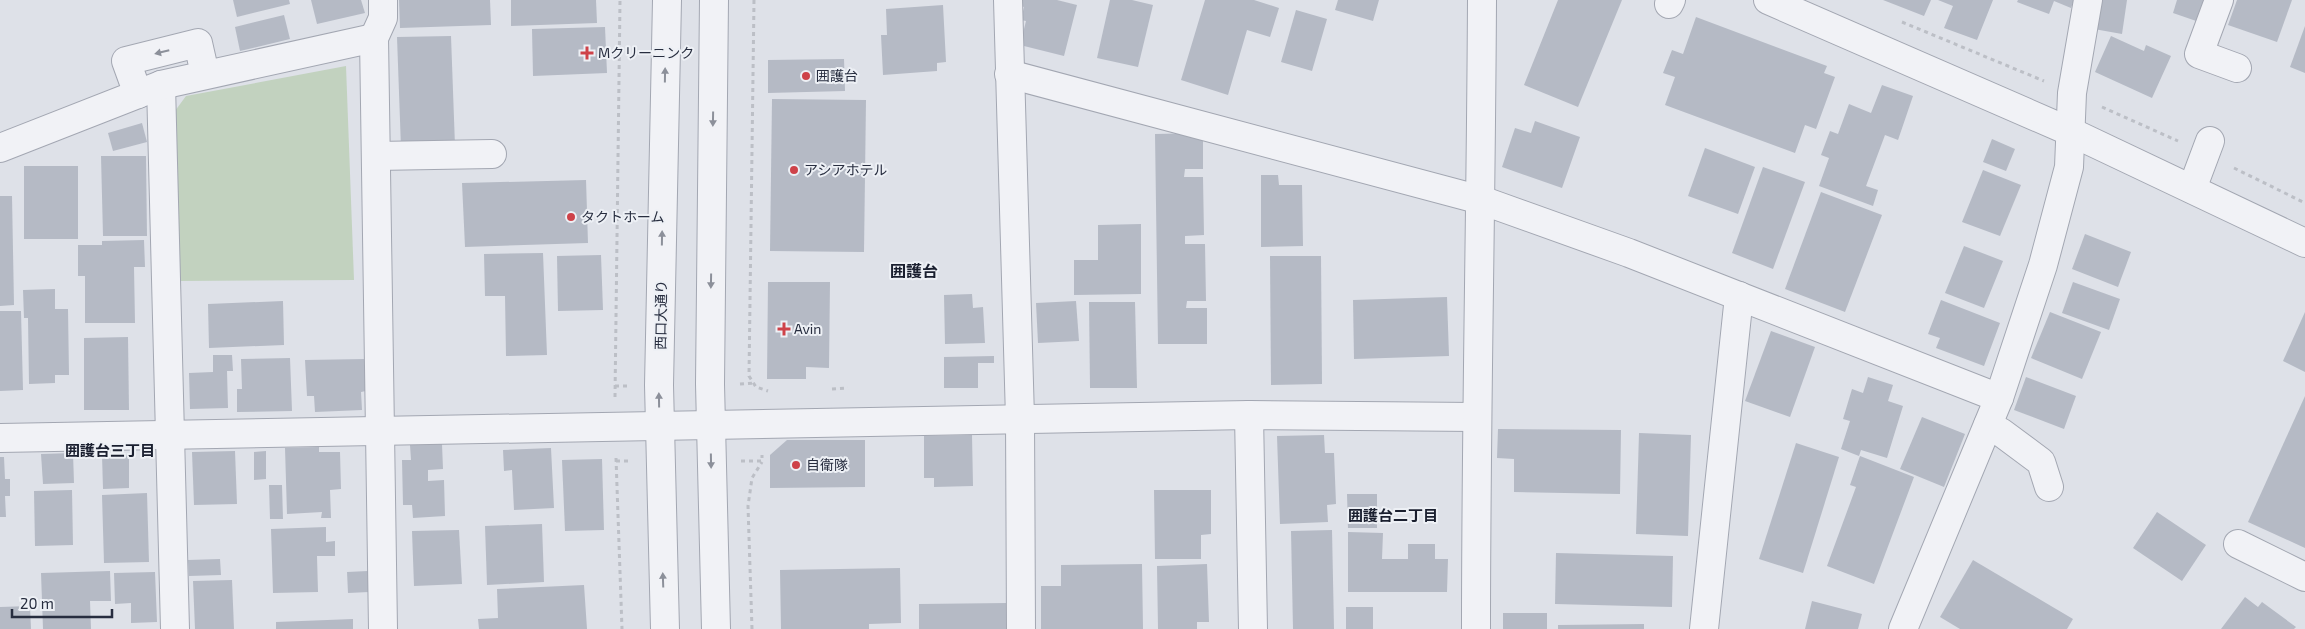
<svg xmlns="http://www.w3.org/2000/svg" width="2305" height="629" font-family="'Exo 2','Noto Sans JP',sans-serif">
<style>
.green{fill:#c2d2bf}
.building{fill:#b5bac5}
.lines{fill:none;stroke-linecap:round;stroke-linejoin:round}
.minor-casing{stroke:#a3a7b2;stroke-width:30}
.path{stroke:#bcbfc6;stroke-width:3;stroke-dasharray:4 4;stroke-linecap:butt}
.minor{stroke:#f1f2f6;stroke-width:28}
.oneway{fill:#8c909a}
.poi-dot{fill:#ce4249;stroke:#edf0f5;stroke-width:2}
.labels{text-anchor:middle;stroke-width:4;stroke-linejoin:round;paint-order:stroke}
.poi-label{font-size:14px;fill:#272d3f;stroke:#edf0f5;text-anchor:start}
.street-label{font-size:14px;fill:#272d3f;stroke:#edf0f5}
.neighbourhood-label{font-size:15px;font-weight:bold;fill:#1a1f2f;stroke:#edf0f5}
.quarter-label{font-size:16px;font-weight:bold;fill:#1a1f2f;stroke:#edf0f5}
</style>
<rect width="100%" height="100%" fill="#dee1e8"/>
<polygon class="green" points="346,66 354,280 177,281 172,115 186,96"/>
<g class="building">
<polygon points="233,0 289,0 290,4 237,17"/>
<polygon points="311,0 361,0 365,13 317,24"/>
<polygon points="399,0 490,0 491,25 400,28"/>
<polygon points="511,0 596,0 597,23 511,26"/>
<polygon points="1022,0 1057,0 1077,5 1064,56 1020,45 1026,21 1021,20 1024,7 1021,6"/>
<polygon points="1110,0 1132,0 1153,5 1138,67 1097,58"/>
<polygon points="1205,0 1254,0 1279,8 1270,37 1247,30 1228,95 1181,80"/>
<polygon points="1338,0 1379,0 1373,21 1335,10"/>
<polygon points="1558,0 1622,0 1578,107 1524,85"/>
<polygon points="1883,0 1931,0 1924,16"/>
<polygon points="1938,0 1993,0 1977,40 1944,28 1953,6"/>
<polygon points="2018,0 2074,0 2071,8 2054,1 2049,14 2017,2"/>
<polygon points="2098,0 2127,0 2122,34 2094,29"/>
<polygon points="2177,0 2210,0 2202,23 2173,13"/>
<polygon points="2237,0 2292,0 2277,42 2228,25"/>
<polygon points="943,5 946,62 937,63 937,71 883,75 881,35 887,35 886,9"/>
<polygon points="1296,10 1327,19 1312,71 1281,62"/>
<polygon points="284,15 290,39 240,51 235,27"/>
<polygon points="1696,17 1827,66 1824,73 1835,77 1816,129 1805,125 1795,153 1665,105 1675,77 1663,73 1672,50 1683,54"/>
<polygon points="2305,26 2305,73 2290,67"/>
<polygon points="605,27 607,73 533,76 532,29"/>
<polygon points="451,36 455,146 401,148 397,37"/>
<polygon points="2111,36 2144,51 2146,45 2171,56 2152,98 2095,72"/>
<polygon points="844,59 845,91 768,93 768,60"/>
<polygon points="1882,85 1913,96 1898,140 1885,135 1866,186 1878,190 1873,206 1819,186 1829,158 1821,155 1830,131 1838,134 1849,104 1871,113"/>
<polygon points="772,99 866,100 864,252 770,251"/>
<polygon points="1535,121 1580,137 1562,188 1502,167 1515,128 1531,133"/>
<polygon points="142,123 147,142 113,151 108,133"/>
<polygon points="1203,133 1203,169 1185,169 1184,177 1203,177 1204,235 1185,236 1185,244 1205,244 1206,301 1187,301 1186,308 1207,308 1207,344 1158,344 1155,134"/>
<polygon points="1992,139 2015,149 2006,171 1983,162"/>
<polygon points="1705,148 1755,167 1738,214 1688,196"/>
<polygon points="101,156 146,156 147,236 103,236"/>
<rect x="24" y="166" width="54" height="73"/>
<polygon points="1763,167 1805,182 1773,269 1732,253"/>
<polygon points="1983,170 2021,185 2000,236 1962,222"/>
<polygon points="1261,175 1278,175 1279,185 1302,185 1303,246 1261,247"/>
<polygon points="586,180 588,243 465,247 462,183"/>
<polygon points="1821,192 1882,215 1845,312 1785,289"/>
<polygon points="0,196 12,196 14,305 0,306"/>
<polygon points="1141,224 1141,294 1074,295 1074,260 1098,260 1098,225"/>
<polygon points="2085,234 2131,252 2118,287 2072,269"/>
<polygon points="144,240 145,267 134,267 135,323 85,323 85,276 78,276 78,245 102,245 102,241"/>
<polygon points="1964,246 2003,261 1984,308 1945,293"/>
<polygon points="543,253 547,355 506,356 505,296 485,296 484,254"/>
<polygon points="601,255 603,310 558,311 557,256"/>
<polygon points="1270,256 1321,256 1322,384 1271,385"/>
<polygon points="768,282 830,282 829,368 806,367 806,379 767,379"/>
<polygon points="2073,282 2120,299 2109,330 2062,313"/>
<polygon points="55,289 55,309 68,309 69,375 55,375 55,383 29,384 28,318 24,318 23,290"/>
<polygon points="972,294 973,308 983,307 985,343 945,344 944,295"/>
<polygon points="1447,297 1449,356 1354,359 1353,300"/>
<polygon points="1941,300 2000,323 1984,366 1936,348 1940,338 1928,334"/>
<polygon points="283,301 284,345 209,348 208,304"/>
<polygon points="1076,301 1079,341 1038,343 1036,303"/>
<polygon points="1089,302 1135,302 1137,388 1090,388"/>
<polygon points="0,311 21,311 23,390 0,391"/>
<polygon points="2050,312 2101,332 2082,379 2031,358"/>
<polygon points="2305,312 2305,372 2283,361"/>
<polygon points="1771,331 1815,347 1790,417 1745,401"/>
<polygon points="128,337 129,410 84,410 84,338"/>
<polygon points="213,355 232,355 233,371 227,371 228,408 190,409 189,373 213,372"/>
<polygon points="994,356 994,363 978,363 978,388 944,388 944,357"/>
<polygon points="290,358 292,411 237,412 237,389 242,389 241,359"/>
<polygon points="365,359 366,391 361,392 362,410 315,412 314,396 307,396 305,360"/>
<polygon points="1868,377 1893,385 1888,401 1903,406 1887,458 1861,450 1859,456 1841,449 1850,421 1843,419 1852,389 1863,393"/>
<polygon points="2026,377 2076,396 2064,429 2014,410"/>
<polygon points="2305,396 2305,548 2248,522"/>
<polygon points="1922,417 1965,434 1944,487 1900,469"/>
<polygon points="1498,429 1621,430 1620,494 1514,492 1514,459 1497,458"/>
<polygon points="1639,433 1691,435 1688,536 1636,534"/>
<polygon points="972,435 973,486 934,487 934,478 924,478 924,436"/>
<polygon points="1324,435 1325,453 1334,453 1336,504 1327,505 1328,522 1280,524 1277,436"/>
<polygon points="787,440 865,440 865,487 770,488 770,455"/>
<polygon points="1796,443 1839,457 1803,573 1759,559"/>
<polygon points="442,444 443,469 428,470 428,481 444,480 445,516 413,518 412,505 403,505 402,460 411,460 410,445"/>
<polygon points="319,447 319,452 340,452 341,489 330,490 331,518 321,518 322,512 287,514 285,448"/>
<polygon points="551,448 554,508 514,510 512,470 504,471 503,450"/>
<polygon points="235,451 237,504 194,505 192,452"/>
<polygon points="266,451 266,479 254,480 254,452"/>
<polygon points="73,453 74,483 43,484 41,454"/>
<polygon points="129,454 129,488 103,489 102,455"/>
<polygon points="1860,456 1914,477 1874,584 1827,566 1856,487 1850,485"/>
<polygon points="0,457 4,457 5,479 10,479 10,496 5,496 6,517 0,517"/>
<polygon points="602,459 604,530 565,531 562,460"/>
<polygon points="269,485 282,485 283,519 270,519"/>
<polygon points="72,490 73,545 35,546 34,491"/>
<polygon points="1154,490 1211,490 1211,534 1201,535 1201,559 1155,559"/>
<polygon points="147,493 149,562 104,563 102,495"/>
<polygon points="1347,494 1377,494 1377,528 1348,528"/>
<polygon points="2157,512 2206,545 2182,581 2133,548"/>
<polygon points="542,524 544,582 487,585 485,526"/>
<polygon points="326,527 326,542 335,541 335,556 317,556 318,592 273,593 271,529"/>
<polygon points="459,530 462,584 414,586 412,531"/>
<polygon points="1332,530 1334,629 1293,629 1291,531"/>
<polygon points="1348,532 1383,533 1382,559 1408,559 1408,544 1435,544 1435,559 1448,559 1447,592 1348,592"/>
<polygon points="1556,553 1673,556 1672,607 1555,604"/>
<polygon points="220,559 221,575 189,576 188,560"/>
<polygon points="1973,560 2073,619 2067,629 1960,629 1940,617"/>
<polygon points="1142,564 1143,629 1041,629 1041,586 1061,586 1061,565"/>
<polygon points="1207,564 1209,622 1197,622 1197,629 1158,629 1157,566"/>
<polygon points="900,568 901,623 869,624 869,629 781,629 780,570"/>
<polygon points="110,571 111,601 90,601 91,629 43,629 41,573"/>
<polygon points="368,571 369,592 348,593 347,572"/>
<polygon points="155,572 157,622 131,623 131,603 115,604 114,573"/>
<polygon points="232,580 234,629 195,629 193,581"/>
<polygon points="584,585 587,629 479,629 478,619 498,618 497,589"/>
<polygon points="2245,597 2258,607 2262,602 2296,627 2294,629 2221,629"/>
<polygon points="1812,601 1862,614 1858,629 1805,629"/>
<polygon points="1007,603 1007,629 919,629 919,604"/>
<polygon points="30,606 31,629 0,629 0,607"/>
<rect x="1346" y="607" width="27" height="22"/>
<rect x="1503" y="613" width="44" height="16"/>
<polygon points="353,619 353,629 276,629 276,622"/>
<polygon points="1644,624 1644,629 1558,629 1558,625"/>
</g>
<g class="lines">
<defs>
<g id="minor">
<polyline points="383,0 383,18 374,38 383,629"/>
<polyline points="714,0 710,384 716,629"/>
<polyline points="1008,0 1020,418 1021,629"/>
<polyline points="1768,0 2071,132 2305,243"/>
<polyline points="2219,0 2199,54 2237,68"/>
<polyline points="1669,4 1671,0"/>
<polyline points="1009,74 1481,200 1629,253 1999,398"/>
<polyline points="161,85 175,629"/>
<polyline points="138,94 126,61 198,43 205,74"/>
<polyline points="0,148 161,85 374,38"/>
<polyline points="376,156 492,154"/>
<polyline points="2192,189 2210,141"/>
<polyline points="1249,415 1253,629"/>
<polyline points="1988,425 2002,433 2041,462 2049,487"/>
<polyline points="0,438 1249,415 1476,417"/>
<polyline points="2238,544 2305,577"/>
<polyline points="665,629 659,385 667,0"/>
<path d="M1476,629C1476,419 1481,210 1482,0"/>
<polyline points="1704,629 1739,296"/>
<polyline points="1903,629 1999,398 2043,265 2069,167 2072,93 2088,0"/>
</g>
</defs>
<use href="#minor" class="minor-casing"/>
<g class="path">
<polyline points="754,0 749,376 756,387 768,391"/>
<polyline points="1902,22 2044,81"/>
<polyline points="2102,107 2178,141"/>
<polyline points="2234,168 2305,203"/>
<polyline points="740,384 754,383"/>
<polyline points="615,386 629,386"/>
<polyline points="832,389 848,388"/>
<polyline points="615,397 620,0"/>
<polyline points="616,458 622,629"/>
<polyline points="616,461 630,461"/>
<polyline points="741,461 762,461 762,455"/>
<polyline points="752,629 748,506 752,478 762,462"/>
</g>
<use href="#minor" class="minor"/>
</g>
<defs><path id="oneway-solid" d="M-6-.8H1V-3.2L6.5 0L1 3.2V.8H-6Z" transform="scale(1.25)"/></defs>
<g class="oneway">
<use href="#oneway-solid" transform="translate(162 52) rotate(166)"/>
<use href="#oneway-solid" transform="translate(665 75) rotate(-89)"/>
<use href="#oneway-solid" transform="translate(713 119) rotate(91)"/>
<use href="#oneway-solid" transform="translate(662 238) rotate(-89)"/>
<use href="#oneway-solid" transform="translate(711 281) rotate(91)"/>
<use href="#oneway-solid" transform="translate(659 400) rotate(-91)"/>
<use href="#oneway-solid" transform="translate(711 461) rotate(89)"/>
<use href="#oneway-solid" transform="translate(663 580) rotate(-92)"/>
</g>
<g class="poi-dot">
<path d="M584.5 45.5h5v5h5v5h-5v5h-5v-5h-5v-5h5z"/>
<circle cx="806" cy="76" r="5"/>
<circle cx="794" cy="170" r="5"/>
<circle cx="571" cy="217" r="5"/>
<path d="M781.5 321.5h5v5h5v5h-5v5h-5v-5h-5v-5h5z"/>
<circle cx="796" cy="465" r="5"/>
</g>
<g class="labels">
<g class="poi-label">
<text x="598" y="58">Mクリーニンク</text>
<text x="816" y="81">囲護台</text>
<text x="804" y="175">アシアホテル</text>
<text x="581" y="222">タクトホーム</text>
<text x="794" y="334">Avin</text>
<text x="806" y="470">自衛隊</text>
</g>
<g class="street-label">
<text transform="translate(661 315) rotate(-89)" y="5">西口大通り</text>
</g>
<g class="neighbourhood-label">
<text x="110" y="456">囲護台三丁目</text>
<text x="1393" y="521">囲護台二丁目</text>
</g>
<g class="quarter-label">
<text x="914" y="277">囲護台</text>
</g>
</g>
<path d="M12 609v8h100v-8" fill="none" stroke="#272d3f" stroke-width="2.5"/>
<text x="20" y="609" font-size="15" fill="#272d3f" stroke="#edf0f5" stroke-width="4" paint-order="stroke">20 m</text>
</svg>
